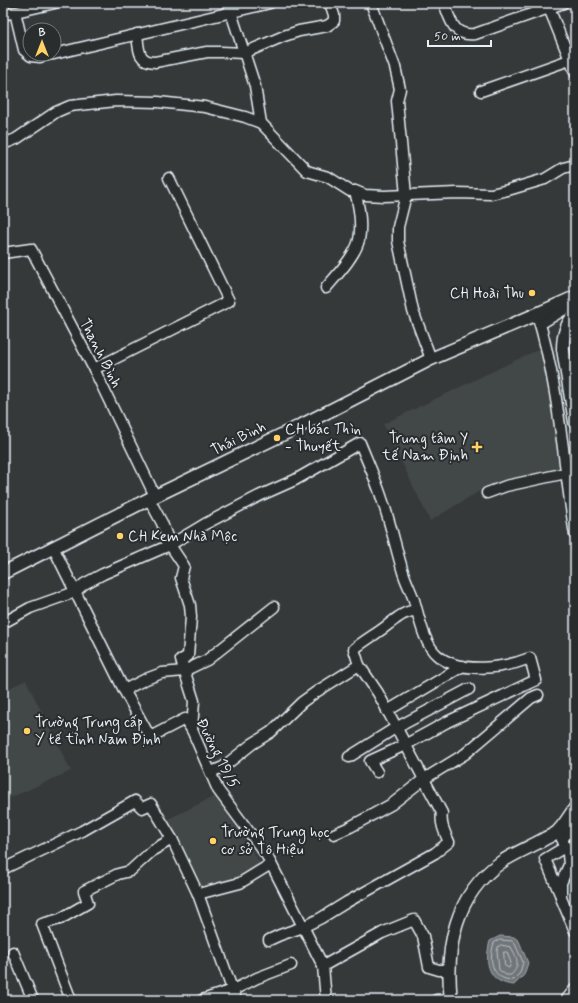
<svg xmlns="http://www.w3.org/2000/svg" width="578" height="1003" font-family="Mynerve,sans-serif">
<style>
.built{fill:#424647}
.water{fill:#707579;stroke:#a0a7ac}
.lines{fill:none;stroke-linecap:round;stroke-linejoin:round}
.shore{stroke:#b8bfc5;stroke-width:1}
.minor-casing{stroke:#e8f1f8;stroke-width:13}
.major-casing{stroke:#e8f1f8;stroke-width:15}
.minor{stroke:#2a2d2e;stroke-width:10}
.major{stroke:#2a2d2e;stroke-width:12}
.poi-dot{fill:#ffd166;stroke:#2a2d2e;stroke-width:1.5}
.labels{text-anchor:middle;stroke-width:4;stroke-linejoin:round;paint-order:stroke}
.poi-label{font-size:15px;fill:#e8f1f8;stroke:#2a2d2e;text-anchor:start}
.street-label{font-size:15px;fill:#e8f1f8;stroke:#2a2d2e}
</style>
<rect width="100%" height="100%" fill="#35393a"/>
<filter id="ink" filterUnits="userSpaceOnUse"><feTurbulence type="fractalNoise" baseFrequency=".025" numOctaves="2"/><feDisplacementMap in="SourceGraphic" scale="8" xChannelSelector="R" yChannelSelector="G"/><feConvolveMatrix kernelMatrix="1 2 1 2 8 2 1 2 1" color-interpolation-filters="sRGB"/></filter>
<g filter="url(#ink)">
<g class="built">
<polygon points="539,349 545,359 563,470 505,480 478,492 430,521 383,424"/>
<polygon points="26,680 71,771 3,801 3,691"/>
<polygon points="215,796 261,864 237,878 201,886 168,819"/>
</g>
<path class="water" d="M500,936L514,937L519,941L528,963L524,975L514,985C488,983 484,963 490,941Z"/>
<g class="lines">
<g class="shore">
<path d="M500,940L512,941L515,944L523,962L520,973L513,980C492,980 488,960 494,943Z"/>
<path d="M501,945L511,947C517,958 521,965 511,975H506L499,970L497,951L498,947Z"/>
<polygon points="504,952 507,952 511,963 509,968 505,966"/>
</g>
<defs>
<g id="minor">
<polyline points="228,3 255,86 261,123"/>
<polyline points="371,3 395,67 400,89 397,101 406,195 398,227 398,241 413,311 431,359"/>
<path d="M444,3C450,19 453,37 475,34L563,3"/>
<polyline points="549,8 575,72"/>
<polyline points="15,12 24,50 31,56 40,57 52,54"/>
<polyline points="3,15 55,3"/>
<path d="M137,34C139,48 137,62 155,62L207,52H221L244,53L284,36L299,31L327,26L334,21V15L330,3"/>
<polyline points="54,54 270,3"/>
<polyline points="481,91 575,58"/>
<polyline points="3,144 16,139 56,112 70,106 116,101 158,102 205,107 245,117 261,123 307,171 328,177 350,191 355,191 365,195 384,196 457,193 491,194 508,190 545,179 563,168 575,165"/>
<polyline points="3,253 31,249 94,369 155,496"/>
<path d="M326,288C337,275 355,256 359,240C362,224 359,206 355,191"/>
<path d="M537,314C559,386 563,461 575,535"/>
<polyline points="540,324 575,303"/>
<polyline points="94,369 229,301 169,178"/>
<polyline points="487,493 506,486 566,473"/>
<polyline points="149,499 162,523 170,545 184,566 181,578 190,605 191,617 188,656 181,660 194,701 192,730"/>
<polyline points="53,547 124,690 150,737 185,719 192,730 218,790 267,856 284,889 323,966 326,1000"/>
<path d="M3,623L30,608L75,592L84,584L103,574L170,545L205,524L259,496L295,480L360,443C368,463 377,482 383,502C391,525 396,549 403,572C406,582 411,591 414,600C419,617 424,644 437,655C460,675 505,668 530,658L536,680L447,722L405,745L370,761L377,772"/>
<polyline points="124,690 146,679 162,673 184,671 207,660 274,607"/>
<polyline points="387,711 463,666"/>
<polyline points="349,757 392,730 469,689"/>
<polyline points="211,772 223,767 252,744 271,732 302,702 316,692 359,665"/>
<polyline points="559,831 568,854 569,865 561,883 561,898 575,931"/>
<polyline points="334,834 350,827 392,804 424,779 465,754 531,698 538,695"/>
<polyline points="562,839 575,826"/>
<polyline points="3,869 82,831 135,801 142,808 151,804 172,839 198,894 236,1000"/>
<polyline points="198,894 240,883 271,864"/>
<polyline points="560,894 545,859 565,847"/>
<path d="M269,940L280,935L303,927L321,918L347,902L435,853L449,842C445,833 440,824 442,813L378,693L359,665L354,649C365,640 378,633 389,624C400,616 402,613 416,610"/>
<polyline points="13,952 33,1000"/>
<polyline points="323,966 382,933 414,920 423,936 429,967 439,970 449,970"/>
<polyline points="71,1000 42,924 60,919 88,903 84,891 118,874 130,871 153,850 172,839"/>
<polyline points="202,1000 233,990 257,978 291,965"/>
<polyline points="436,1000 451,999"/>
<polyline points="566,1000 575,989"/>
</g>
<g id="major">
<path d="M575,314C566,324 563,336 563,349L575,422"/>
<polyline points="3,573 149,499 298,427 431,359 537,314 575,297"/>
<path d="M451,1000C445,948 455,895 500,863C514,853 531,847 546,838C550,836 556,834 559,830C565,824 570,815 575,808"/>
</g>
</defs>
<use href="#minor" class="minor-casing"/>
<use href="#major" class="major-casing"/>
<use href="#minor" class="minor"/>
<use href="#major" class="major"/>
</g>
</g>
<g class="poi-dot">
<circle cx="532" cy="293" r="4"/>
<circle cx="277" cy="438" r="4"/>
<path d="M475 441h4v4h4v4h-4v4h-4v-4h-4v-4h4z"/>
<circle cx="120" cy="536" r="4"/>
<circle cx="27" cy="731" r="4"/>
<circle cx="213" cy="841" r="4"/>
</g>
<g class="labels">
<g class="poi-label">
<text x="524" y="298" text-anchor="end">CH Hoài Thu</text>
<text x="285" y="434">CH bác Thìn<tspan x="285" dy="17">- Thuyết</tspan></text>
<text x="468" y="443" text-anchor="end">Trung tâm Y<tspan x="468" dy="17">tế Nam Định</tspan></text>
<text x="128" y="541">CH Kem Nhà Mộc</text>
<text x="35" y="727">Trường Trung cấp<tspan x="35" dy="17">Y tế tỉnh Nam Định</tspan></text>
<text x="221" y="837">Trường Trung học<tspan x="221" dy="17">cơ sở Tô Hiệu</tspan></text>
</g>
<g class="street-label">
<text transform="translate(101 353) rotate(63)" y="5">Thanh Bình</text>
<text transform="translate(238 438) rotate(-26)" y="5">Thái Bình</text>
<text transform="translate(218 753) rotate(63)" y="5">Đường 19/5</text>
</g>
</g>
<rect width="578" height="1003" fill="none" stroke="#2a2d2e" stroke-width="16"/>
<rect x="8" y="8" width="562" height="987" fill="none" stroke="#e8f1f8" stroke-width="1.5" filter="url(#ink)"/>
<g transform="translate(42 42)"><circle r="19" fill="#2a2d2e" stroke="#767b7f"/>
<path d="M0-3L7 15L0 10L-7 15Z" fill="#ffd166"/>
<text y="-6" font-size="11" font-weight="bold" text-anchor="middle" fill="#e8f1f8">B</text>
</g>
<path d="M428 40v6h63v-6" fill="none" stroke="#e8f1f8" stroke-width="2"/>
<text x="434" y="40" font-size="12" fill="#e8f1f8" stroke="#2a2d2e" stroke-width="3" paint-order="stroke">50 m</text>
</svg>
